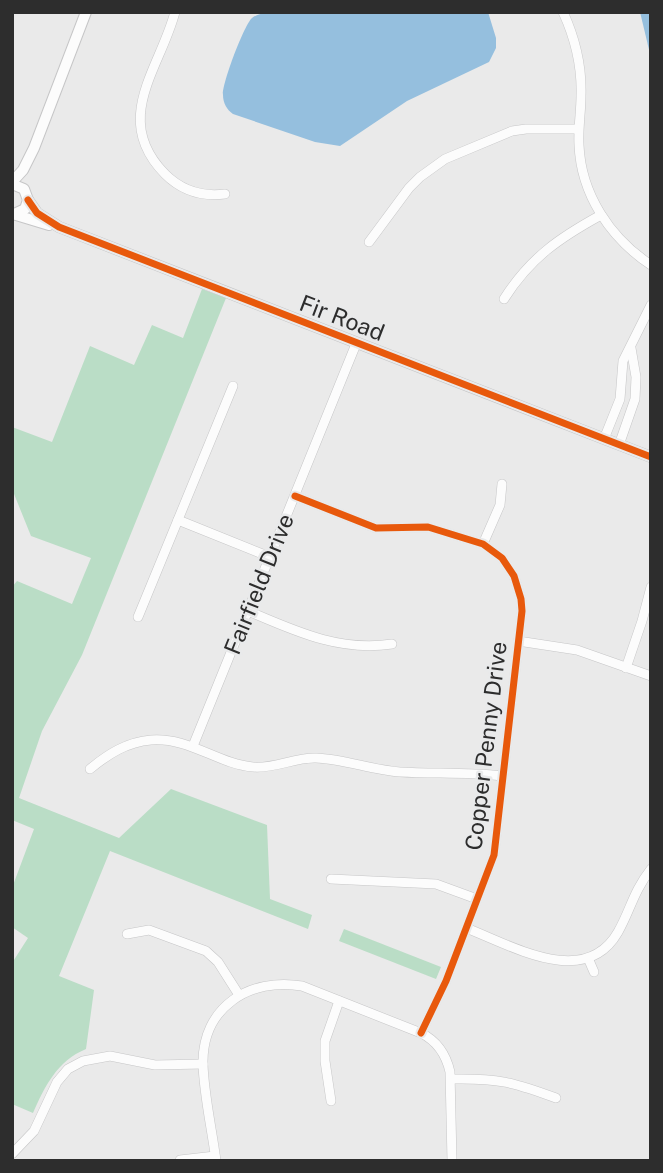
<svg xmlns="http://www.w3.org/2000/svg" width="663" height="1173" font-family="'Public Sans',sans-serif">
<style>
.green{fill:#baddc6}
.water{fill:#95bfde}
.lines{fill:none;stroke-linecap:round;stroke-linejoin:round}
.minor-casing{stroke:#c6c6c7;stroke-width:10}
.tertiary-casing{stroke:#c6c6c7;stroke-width:12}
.minor{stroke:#fcfcfc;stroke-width:9}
.tertiary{stroke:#fcfcfc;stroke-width:10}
.cycleway-casing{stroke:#e9eaeb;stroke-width:11}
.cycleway{stroke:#e8590c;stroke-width:7}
.labels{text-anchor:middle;stroke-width:5;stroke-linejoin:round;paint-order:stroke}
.street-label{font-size:23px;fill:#2d2d2d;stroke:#e9eaeb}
</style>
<rect width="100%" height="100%" fill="#eaeaea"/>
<g class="green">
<path d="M202,289L226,298L82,655L42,731L19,798L119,838L171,789L267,825L270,899L312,915L308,929L110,851L59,976L94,990L86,1049C57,1061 45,1086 33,1113L12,1104V963L28,938L12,927V888L34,829L12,820V587L17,581L72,604L91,558L31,536L12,489V427L52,442L90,346L134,365L152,325L183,338Z"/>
<polygon points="344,929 441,967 436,979 339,941"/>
</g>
<g class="water">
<path d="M488,12L496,38V48L489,62L407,101L340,146L315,142L233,114C227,110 223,103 223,95C222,84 244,25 252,18C261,11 274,13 284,12Z"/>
<polygon points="640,12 651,12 651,58"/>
</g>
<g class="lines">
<defs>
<g id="minor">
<path d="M175,12C160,69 111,119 165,174C182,191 201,197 225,194"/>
<path d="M563,12C575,38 582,67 581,96C581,112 578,128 579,145C581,194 610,238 651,265"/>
<polyline points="369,242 409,188 420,177 445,159 512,131 526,129 578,129"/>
<path d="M504,299C530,258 559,238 601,215"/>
<polyline points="604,439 620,399 623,361 651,305"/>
<polyline points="619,445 635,399 636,377 631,348"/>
<polyline points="295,496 376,528 428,527 483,544 502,558 514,576 521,599 522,611 494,855 446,981 421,1033"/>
<polyline points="178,520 270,557"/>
<polyline points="483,544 500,505 502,484"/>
<path d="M248,611C295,631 339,652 392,644"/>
<polyline points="138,617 233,386"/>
<polyline points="518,641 577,650 651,676"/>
<polyline points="626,668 642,621 651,587"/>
<polyline points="193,746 356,344"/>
<path d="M90,769C108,754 127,742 151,740C189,737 218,764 253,767C275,769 295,757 316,758C344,759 372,770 400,772C434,774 467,772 501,776"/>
<polyline points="331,879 436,884 477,899"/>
<path d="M466,928C511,945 585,990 618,932C631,909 633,892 651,869"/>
<polyline points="127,934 149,930 206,951 218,962 239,995"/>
<polyline points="588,958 594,972"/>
<path d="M451,1079C497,1078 513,1082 556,1098"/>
<polyline points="331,1101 325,1061 325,1041 339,1001"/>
<polyline points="12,1154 34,1131 57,1082 68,1069 83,1061 110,1056 155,1065 203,1064"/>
<polyline points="180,1160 215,1156"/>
<path d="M216,1161C212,1129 204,1096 203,1064C202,1007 250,977 302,986L421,1033C437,1041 446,1054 450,1072L452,1161"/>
</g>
<g id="tertiary">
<polyline points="12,182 23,170 34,148 86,12"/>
<polyline points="12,184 24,189 28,200 25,209 12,215"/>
<polyline points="28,200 37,213 59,227 651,457"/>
<polyline points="16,215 49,225"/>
</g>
</defs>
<use href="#minor" class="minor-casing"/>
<use href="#tertiary" class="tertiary-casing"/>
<use href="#minor" class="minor"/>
<use href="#tertiary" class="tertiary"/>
<defs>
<g id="cycleway">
<polyline points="28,200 37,213 59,227 651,457"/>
<polyline points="295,496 376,528 428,527 483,544 502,558 514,576 521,599 522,611 494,855 446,981 421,1033"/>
</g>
</defs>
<use href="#cycleway" class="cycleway-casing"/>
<use href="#cycleway" class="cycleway"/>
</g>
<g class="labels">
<g class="street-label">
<text transform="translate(342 318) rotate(21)" y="8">Fir Road</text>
<text transform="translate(259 584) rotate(-68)" y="8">Fairfield Drive</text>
<text transform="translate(486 746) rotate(-83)" y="8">Copper Penny Drive</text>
</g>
</g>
<rect width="663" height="1173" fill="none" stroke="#2d2d2d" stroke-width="28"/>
</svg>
